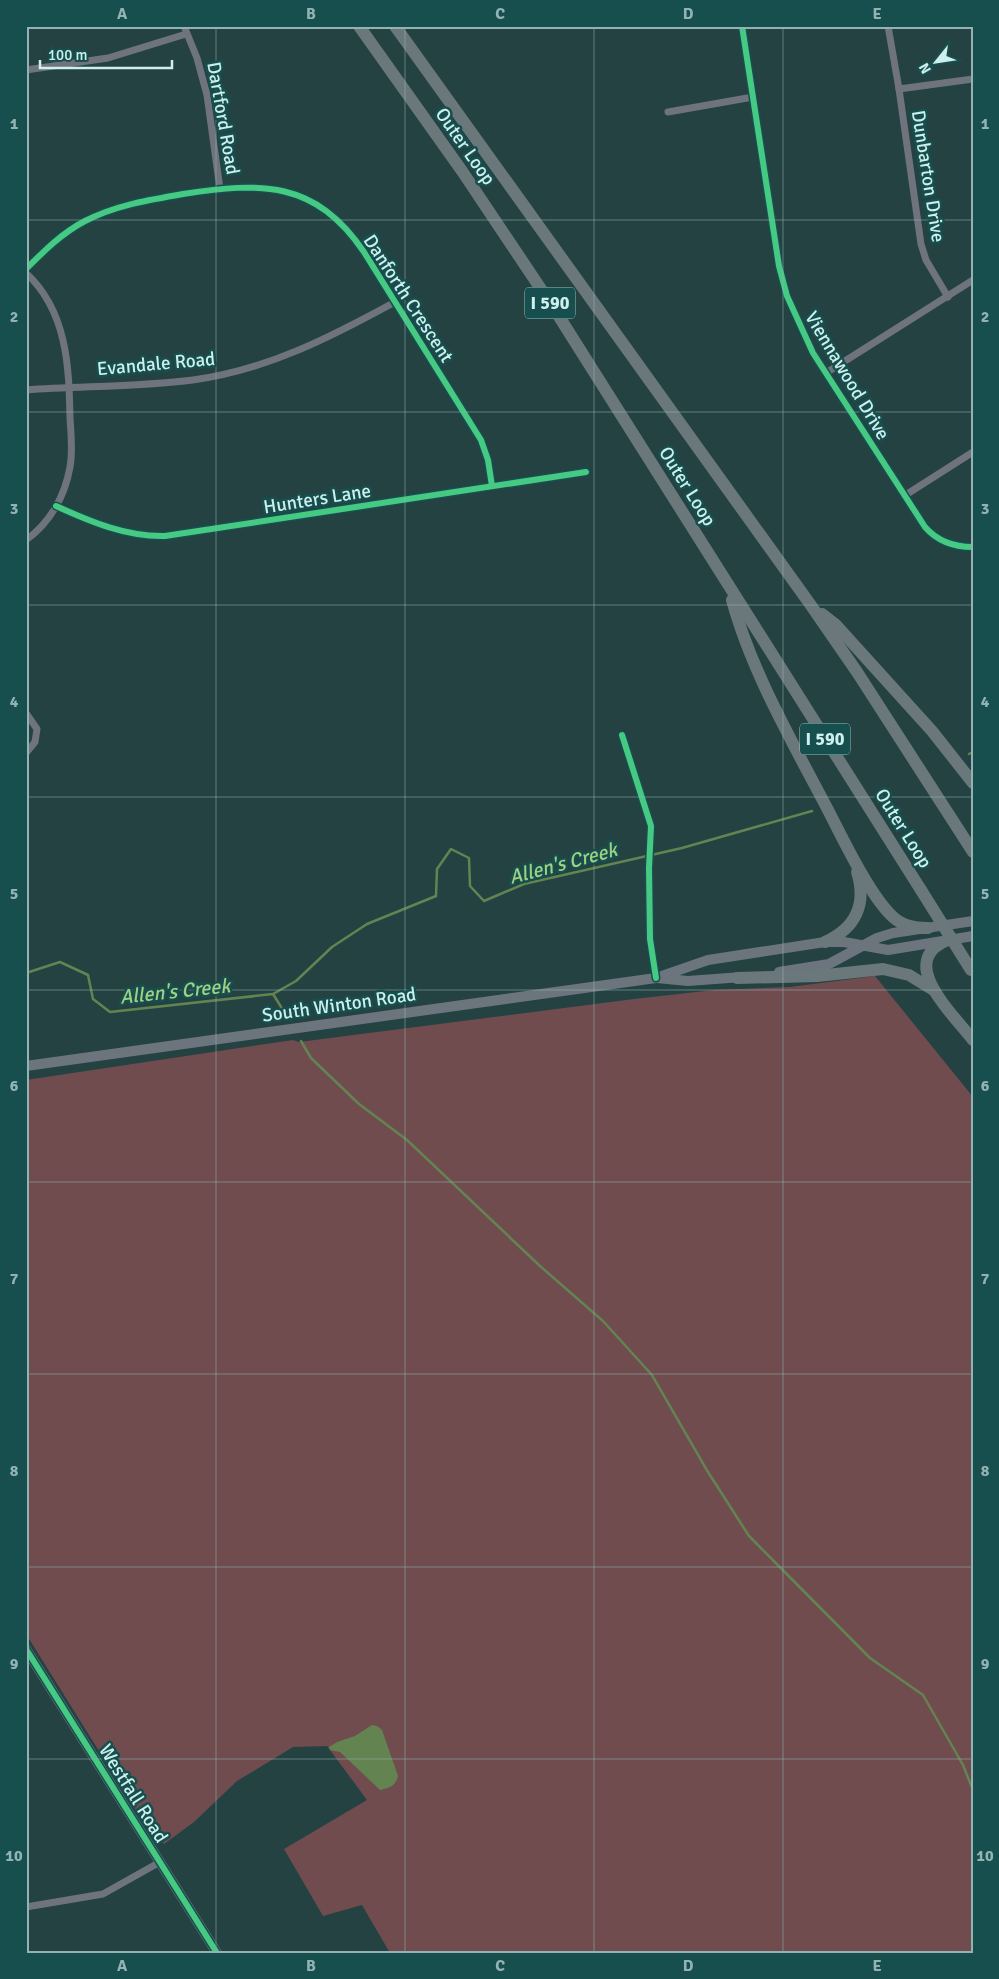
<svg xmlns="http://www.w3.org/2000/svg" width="999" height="1979" font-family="Signika,sans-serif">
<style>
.green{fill:#704c4f}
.water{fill:#638451}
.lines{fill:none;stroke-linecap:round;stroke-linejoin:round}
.stream{stroke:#638451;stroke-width:2.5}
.street{stroke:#6e737d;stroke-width:7}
.secondary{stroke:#6c757e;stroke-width:10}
.highway{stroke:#6a787c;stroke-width:12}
.highway-bridge{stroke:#6a787c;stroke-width:12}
.cycleway-casing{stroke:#174f4f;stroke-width:9}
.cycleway{stroke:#46c982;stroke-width:6}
.grid{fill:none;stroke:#92b3b2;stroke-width:1;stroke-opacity:0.55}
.labels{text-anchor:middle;stroke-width:5;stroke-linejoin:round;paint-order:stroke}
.shield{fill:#174f4f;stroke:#96c0be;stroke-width:1}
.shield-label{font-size:18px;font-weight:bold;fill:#cdf0ee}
.street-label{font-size:19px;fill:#cdf0ee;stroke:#174f4f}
.water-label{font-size:20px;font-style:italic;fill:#a0d081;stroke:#174f4f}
.neatline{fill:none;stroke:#92b3b2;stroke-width:2}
.grid-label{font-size:16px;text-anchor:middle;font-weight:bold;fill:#92b3b2}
</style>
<rect width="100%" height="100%" fill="#244242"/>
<polygon class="green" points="875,976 973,1097 973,1953 390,1953 362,1905 323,1916 284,1849 367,1800 327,1746 293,1747 237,1781 194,1822 164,1844 147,1817 142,1820 26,1634 26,1080 293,1040 299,1042 634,999 714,990 790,987"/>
<path class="water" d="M372,1725L377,1726L382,1730L398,1776C396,1786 389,1788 380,1790L340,1752L330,1750L329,1747L337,1742L355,1736Z"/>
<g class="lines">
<g class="stream">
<polyline points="969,754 973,752"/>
<polyline points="26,973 60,962 88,975 93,999 110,1012 273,994 296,981 332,947 367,924 436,896 437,869 451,849 469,858 470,886 484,901 524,884 682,848 812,811"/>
<polyline points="273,994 283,1010"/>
<polyline points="301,1041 311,1058 359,1104 407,1140 540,1266 603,1321 652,1375 708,1472 749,1536 870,1658 923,1695 963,1765 973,1790"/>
</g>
<g class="street">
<polyline points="184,26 197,58 207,95 220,189"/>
<path d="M742,26L779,266L787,296L813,353L925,527C938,542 954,547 973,547"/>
<polyline points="888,26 899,89 921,244 926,260 948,297"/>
<polyline points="26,70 108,58 186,34"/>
<polyline points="899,89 973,79"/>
<polyline points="668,112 753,97"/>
<path d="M26,269C44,251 62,233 85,221C116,205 149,200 183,194C261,182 315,180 364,252L481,440L488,460L492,486"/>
<path d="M26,273C67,311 69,366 70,418C71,434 73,451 70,467C65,496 50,523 26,540"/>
<polyline points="826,373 973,280"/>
<path d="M26,390C82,386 138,387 193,380C267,370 331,337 395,302"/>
<polyline points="904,496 973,452"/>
<path d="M56,506C91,522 127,537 165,536L586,472"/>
<polyline points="26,713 37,729 35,742 26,753"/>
<polyline points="622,735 651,826 649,868 650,939 656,978"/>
<polyline points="26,1907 103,1894 160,1862"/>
</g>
<g class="secondary">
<polyline points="779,972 829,964 877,938 893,933 973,921"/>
<polyline points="657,978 688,981 742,977"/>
<polyline points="26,1066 656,978 708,960 825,942 844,942 888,950 973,936"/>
<polyline points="26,1649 217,1953"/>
</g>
<g class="highway">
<polyline points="359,26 462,171 553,307 921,890"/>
<polyline points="395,26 810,604 857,672 973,852"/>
<path d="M732,600C752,673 793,743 828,810C843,839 870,896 893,917C903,926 914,928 928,928"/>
<polyline points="822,614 836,625 932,731 973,783"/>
<path d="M948,940C895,961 953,1014 973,1040"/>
<path d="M825,942C856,928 867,904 857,872"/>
<polyline points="737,978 817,976 883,969 909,975 935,991"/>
</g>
<polyline class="highway-bridge" points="921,890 971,970"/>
<defs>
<g id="cycleway">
<path d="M742,26L779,266L787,296L813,353L925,527C938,542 954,547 973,547"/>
<path d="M26,269C44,251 62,233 85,221C116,205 149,200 183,194C261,182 315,180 364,252L481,440L488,460L492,486"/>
<path d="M56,506C91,522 127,537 165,536L586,472"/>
<polyline points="622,735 651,826 649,868 650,939 656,978"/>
<polyline points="26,1649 217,1953"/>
</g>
</defs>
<use href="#cycleway" class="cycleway-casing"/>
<use href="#cycleway" class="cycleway"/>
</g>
<path class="grid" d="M216,26V1953M405,26V1953M594,26V1953M783,26V1953M26,220H973M26,412H973M26,605H973M26,797H973M26,990H973M26,1182H973M26,1374H973M26,1567H973M26,1759H973"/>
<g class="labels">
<g class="shield">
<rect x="525" y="287.5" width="50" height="31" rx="4"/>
<rect x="800" y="723.5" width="50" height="31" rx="4"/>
</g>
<g class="shield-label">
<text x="550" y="309">I 590</text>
<text x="825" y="745">I 590</text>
</g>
<g class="street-label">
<text transform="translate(224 118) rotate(80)" y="7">Dartford Road</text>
<text transform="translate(466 146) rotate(55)" y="7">Outer Loop</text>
<text transform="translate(929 176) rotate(81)" y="7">Dunbarton Drive</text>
<text transform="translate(409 298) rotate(57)" y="7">Danforth Crescent</text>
<text transform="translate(156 363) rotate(-5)" y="7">Evandale Road</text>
<text transform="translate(848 375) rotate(59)" y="7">Viennawood Drive</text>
<text transform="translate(688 486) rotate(58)" y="7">Outer Loop</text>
<text transform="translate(317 498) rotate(-9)" y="7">Hunters Lane</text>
<text transform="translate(904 828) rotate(58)" y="7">Outer Loop</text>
<text transform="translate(339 1004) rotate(-8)" y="7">South Winton Road</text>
<text transform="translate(134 1793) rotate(58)" y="7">Westfall Road</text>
</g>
<g class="water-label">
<text transform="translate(563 863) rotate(-15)" y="7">Allen's Creek</text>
<text transform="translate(175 991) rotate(-6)" y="7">Allen's Creek</text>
</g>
</g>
<rect width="999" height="1979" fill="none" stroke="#174f4f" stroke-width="55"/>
<g transform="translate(936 62) rotate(240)" stroke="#174f4f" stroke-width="4" paint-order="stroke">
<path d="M0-4L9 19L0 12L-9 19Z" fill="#cdf0ee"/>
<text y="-8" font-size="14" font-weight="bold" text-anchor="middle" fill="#cdf0ee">N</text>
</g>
<path d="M40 60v8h132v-8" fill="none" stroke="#cdf0ee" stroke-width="2.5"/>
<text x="48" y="60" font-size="15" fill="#cdf0ee" stroke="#174f4f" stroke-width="4" paint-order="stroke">100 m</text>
<rect x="28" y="28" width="944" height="1924" class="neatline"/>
<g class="grid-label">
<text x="122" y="19">A</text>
<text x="311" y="19">B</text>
<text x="500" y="19">C</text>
<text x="688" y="19">D</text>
<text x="877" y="19">E</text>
<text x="14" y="129">1</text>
<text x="985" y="129">1</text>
<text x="14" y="322">2</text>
<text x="985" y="322">2</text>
<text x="14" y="514">3</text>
<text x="985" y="514">3</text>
<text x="14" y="707">4</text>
<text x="985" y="707">4</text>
<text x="14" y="899">5</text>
<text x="985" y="899">5</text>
<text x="14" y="1091">6</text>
<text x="985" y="1091">6</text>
<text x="14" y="1284">7</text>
<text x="985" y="1284">7</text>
<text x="14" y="1476">8</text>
<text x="985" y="1476">8</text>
<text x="14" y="1669">9</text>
<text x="985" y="1669">9</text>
<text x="14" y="1861">10</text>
<text x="985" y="1861">10</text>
<text x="122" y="1971">A</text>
<text x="311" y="1971">B</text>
<text x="500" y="1971">C</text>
<text x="688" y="1971">D</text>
<text x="877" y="1971">E</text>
</g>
</svg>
